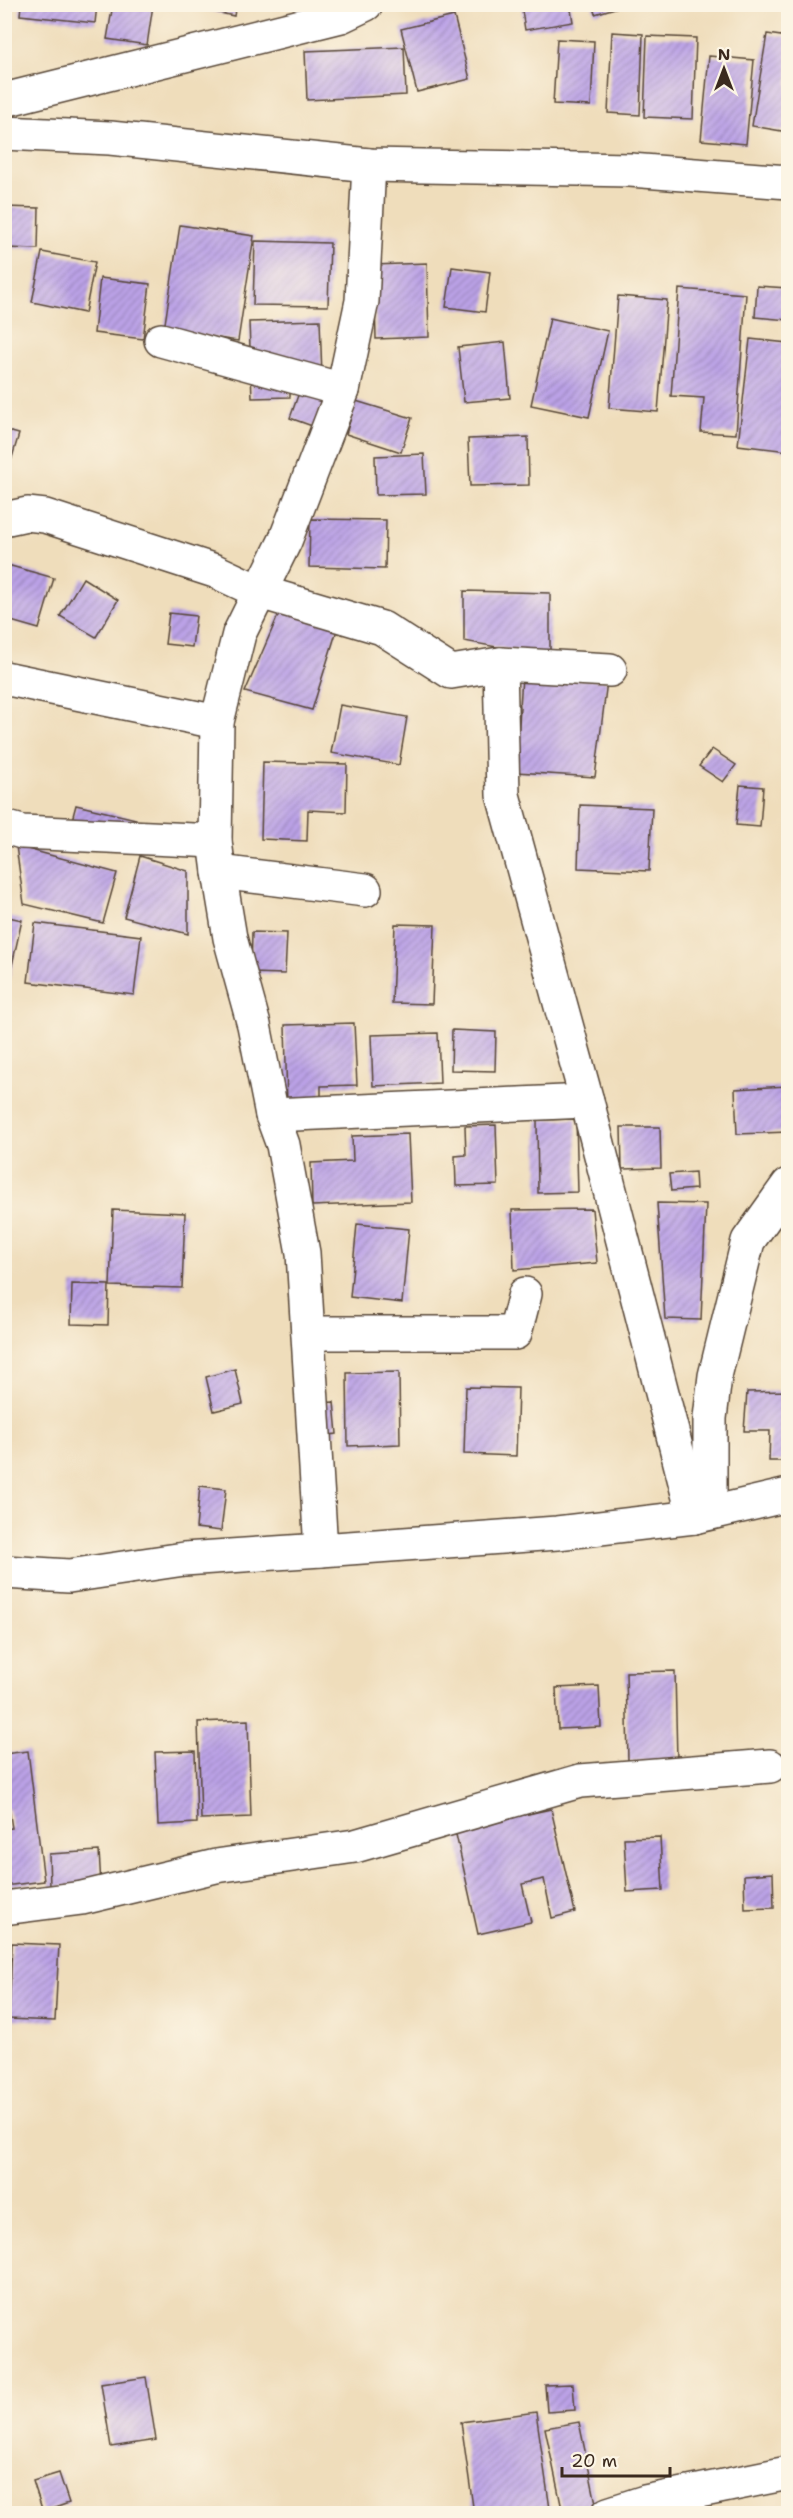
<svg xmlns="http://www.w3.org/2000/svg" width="793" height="2518" font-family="'Shantell Sans',sans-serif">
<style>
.building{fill:url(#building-hatch)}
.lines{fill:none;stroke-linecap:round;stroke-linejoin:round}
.minor-casing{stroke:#564536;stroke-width:36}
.primary-casing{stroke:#564536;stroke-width:36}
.minor{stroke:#fff;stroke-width:33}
.primary{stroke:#fff;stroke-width:33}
</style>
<defs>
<pattern id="building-hatch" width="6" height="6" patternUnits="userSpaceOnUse" patternTransform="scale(1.5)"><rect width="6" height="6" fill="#bba2e7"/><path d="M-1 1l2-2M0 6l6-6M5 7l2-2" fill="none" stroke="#9984bb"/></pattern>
</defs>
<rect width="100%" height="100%" fill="#fcf5e5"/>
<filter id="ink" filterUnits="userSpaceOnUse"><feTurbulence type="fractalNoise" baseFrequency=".0167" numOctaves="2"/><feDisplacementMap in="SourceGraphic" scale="12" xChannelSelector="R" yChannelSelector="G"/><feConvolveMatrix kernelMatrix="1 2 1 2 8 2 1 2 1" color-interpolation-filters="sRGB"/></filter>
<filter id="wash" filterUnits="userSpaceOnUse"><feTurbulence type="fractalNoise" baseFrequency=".008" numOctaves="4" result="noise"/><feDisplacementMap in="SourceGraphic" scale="24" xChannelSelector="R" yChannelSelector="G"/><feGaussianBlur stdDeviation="1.35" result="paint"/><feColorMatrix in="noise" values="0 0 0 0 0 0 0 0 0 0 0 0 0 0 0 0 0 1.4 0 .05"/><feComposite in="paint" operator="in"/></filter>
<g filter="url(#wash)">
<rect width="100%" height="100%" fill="#efddbb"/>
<g id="blocks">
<g class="building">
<rect x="4" y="4" width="7" height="19"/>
<polygon points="113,4 153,5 147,45 107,39"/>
<polygon points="178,4 236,4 234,16"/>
<polygon points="521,4 570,4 573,22 525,30"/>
<polygon points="592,4 625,4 625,5 595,14"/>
<polygon points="21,5 97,5 95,23 20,15"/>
<polygon points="454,16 470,79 417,92 401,29"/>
<polygon points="612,32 643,34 640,115 608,113"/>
<polygon points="767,34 788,37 788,132 752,126"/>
<polygon points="647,36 696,38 693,119 644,117"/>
<polygon points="557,39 594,41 591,106 553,104"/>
<polygon points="404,47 406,95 307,100 305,51"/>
<polygon points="709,56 754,60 746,144 701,140"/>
<polygon points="5,207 39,208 38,249 5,248"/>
<polygon points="180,225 254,236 238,341 164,330"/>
<polygon points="255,241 330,243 328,306 253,305"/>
<polygon points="42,252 95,262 85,313 32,302"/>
<polygon points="427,263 429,337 376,339 374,265"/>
<polygon points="452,267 490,272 485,312 446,307"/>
<polygon points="100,278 150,284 143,339 94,333"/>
<polygon points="757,286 788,288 788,320 755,317"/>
<polygon points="679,289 746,294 736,434 701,432 704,398 671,396"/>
<polygon points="618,296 667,300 658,412 609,408"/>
<polygon points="550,318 608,331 589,417 531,405"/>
<polygon points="320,320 322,376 290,377 290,397 252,398 249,322"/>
<polygon points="750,339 788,343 788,451 738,445"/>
<polygon points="505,342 510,398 464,402 458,347"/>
<polygon points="302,384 327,393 315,427 290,418"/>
<polygon points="356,401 412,418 401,452 346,434"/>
<polygon points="4,430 19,434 5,481 4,481"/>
<polygon points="528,437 529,485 470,486 468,439"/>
<polygon points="424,454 426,494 376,495 375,456"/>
<polygon points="310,519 386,520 385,569 309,567"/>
<polygon points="4,564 54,578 39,629 4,619"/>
<polygon points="83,578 118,600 96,637 60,616"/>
<polygon points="464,591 550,593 550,657 464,641"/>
<polygon points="280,611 340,620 312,710 245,692"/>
<polygon points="169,613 196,616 192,647 165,644"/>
<polygon points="522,676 607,681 595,777 516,772"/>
<polygon points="340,705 407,717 399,765 331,753"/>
<polygon points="712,749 736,765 723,782 699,766"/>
<polygon points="263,762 347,764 346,812 308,810 307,841 261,839"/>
<polygon points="740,785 763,787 760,827 736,825"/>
<polygon points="76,805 136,819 130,846 69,831"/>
<polygon points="580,805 652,808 649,871 578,868"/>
<polygon points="16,846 117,873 103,923 24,904"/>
<polygon points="140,856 188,871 188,934 124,917"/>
<polygon points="4,916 22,920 9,979 4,977"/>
<polygon points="35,923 141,936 134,995 28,982"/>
<polygon points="395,924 435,925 432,1004 392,1003"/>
<polygon points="252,932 287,933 285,974 251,973"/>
<polygon points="354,1023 357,1085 321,1086 321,1104 287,1105 285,1025"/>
<polygon points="452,1030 496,1032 495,1071 451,1070"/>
<polygon points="438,1033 440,1083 373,1086 371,1035"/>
<polygon points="788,1086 788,1132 737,1134 735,1089"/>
<polygon points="576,1119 578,1192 538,1193 537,1120"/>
<polygon points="496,1125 498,1185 456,1186 455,1156 466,1155 465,1126"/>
<polygon points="621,1127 660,1127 661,1168 622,1169"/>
<polygon points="408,1134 411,1202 312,1206 311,1163 353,1161 352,1136"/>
<polygon points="695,1172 696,1189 671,1191 669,1174"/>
<polygon points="657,1203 706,1204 701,1320 665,1319"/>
<polygon points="592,1209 597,1263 514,1270 512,1210"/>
<polygon points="113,1210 185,1213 182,1288 110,1286"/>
<polygon points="357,1224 409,1229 402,1303 350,1297"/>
<polygon points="72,1284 109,1285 108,1325 71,1324"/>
<polygon points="235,1369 243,1404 214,1411 206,1377"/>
<polygon points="399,1372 400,1444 348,1446 347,1373"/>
<polygon points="466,1387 518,1388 516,1456 464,1454"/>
<polygon points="788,1391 788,1461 769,1461 770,1431 744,1431 747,1392"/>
<polygon points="334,1402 337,1434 319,1436 317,1403"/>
<polygon points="200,1486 226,1489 221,1531 196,1528"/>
<polygon points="675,1671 677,1760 628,1761 626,1672"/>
<polygon points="599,1686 601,1727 558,1729 556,1688"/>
<polygon points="248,1720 251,1817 201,1819 198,1722"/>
<polygon points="28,1751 44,1881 4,1886 4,1829 12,1828 9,1809 4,1810 4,1754"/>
<polygon points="195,1751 197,1823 158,1825 155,1752"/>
<polygon points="551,1809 575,1912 552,1918 544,1879 522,1884 531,1922 478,1934 455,1830"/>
<polygon points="660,1837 663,1890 627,1892 624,1838"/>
<polygon points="99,1851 101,1885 50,1887 49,1854"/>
<polygon points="773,1873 774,1908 745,1909 744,1875"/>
<polygon points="12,1943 59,1945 55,2021 9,2019"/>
<polygon points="4,2171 6,2171 8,2198 4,2198"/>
<polygon points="146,2377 156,2440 111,2447 101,2384"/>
<polygon points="573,2384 575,2410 547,2412 545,2385"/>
<polygon points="536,2412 550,2509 520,2514 474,2514 461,2422"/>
<polygon points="579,2422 597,2508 563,2514 545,2428"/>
<polygon points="59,2473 69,2503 43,2512 33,2481"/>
</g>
</g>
</g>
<g filter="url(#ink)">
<use href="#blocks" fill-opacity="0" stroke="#564536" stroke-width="1.5"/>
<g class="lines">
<defs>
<g id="minor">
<polyline points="4,100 341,16 366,4"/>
<polyline points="161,340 343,390"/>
<polyline points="4,519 27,514 45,516 215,571 260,592 382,628 451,672 500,664 610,670"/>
<polyline points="500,664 503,795 587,1101 694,1517"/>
<polyline points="4,678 217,722"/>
<polyline points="4,827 22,832 215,841"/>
<polyline points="219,872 365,890"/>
<polyline points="272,1115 587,1101"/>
<polyline points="308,1333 515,1333 525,1294"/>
<polyline points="694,1517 710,1496 710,1418 715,1376 748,1241 788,1185"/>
<polyline points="321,1550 557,1533 694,1517 788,1495"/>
<polyline points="4,1572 69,1576 184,1559 321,1550 303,1253 283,1145 272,1115 254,1025 230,938 219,872 215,841 217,722 239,634 285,541 343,390 362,301 369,165"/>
<polyline points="4,1908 82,1898 216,1866 355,1846 580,1781 770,1766"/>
<polyline points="608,2514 645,2502 788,2473"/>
</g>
<polyline id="primary" points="4,133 110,138 369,165 630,170 788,182"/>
</defs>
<use href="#minor" class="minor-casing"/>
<use href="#primary" class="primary-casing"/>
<use href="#minor" class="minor"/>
<use href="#primary" class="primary"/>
</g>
</g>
<rect width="793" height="2518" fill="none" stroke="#fcf5e5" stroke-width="24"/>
<g transform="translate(724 69)" stroke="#fcf5e5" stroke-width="4.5" paint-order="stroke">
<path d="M0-4.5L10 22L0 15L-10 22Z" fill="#3b2a1e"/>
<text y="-9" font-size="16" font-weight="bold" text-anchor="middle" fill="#3b2a1e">N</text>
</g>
<path d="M562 2467v9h108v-9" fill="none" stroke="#3b2a1e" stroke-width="3"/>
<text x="571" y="2467" font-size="18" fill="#3b2a1e" stroke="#fcf5e5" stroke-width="4.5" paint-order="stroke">20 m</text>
</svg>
